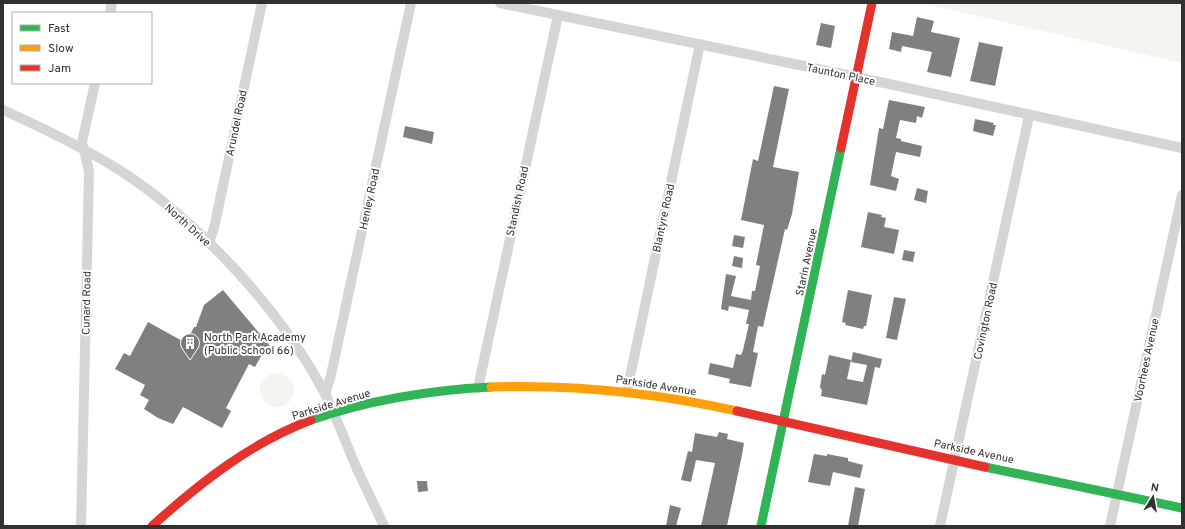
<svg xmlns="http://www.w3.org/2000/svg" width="1185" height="529" font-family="Overpass,sans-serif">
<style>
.green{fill:#f2f6ee}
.building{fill:#808080}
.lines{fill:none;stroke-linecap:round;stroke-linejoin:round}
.street{stroke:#d5d5d5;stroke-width:10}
.fast{stroke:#30b455;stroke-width:9}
.slow{stroke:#ff9f0a;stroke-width:9}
.jam{stroke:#e5322d;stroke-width:9}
.labels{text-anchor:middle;stroke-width:4;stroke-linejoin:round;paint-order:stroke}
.street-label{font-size:11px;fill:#313131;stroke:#fff}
.poi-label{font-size:11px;fill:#313131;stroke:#fff;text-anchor:start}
</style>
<rect width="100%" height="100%" fill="#fff"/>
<g class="green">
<polygon points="921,3 1182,3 1182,63"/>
<circle cx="277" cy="390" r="17"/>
</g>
<g class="building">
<polygon points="917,17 934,21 931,32 960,38 951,77 927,72 932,52 902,46 901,52 889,49 892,32 913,36"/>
<polygon points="821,23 835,26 831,48 816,45"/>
<polygon points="979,42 1003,47 995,86 970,81"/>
<polygon points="774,86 789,89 773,167 799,172 792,214 787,230 785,229 763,327 758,326 753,352 758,353 751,387 729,383 730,379 708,374 710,363 733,368 736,354 741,355 743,350 749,324 746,324 749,310 729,306 728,311 721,309 726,274 736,276 731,296 751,300 752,291 755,291 760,266 756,265 764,225 741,220 753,159 758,161"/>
<polygon points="889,100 925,107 922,118 917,116 916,123 900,120 896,138 901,139 901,141 922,146 920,157 896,152 891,176 899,179 896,191 870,185 879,128 883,129"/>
<polygon points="975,119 994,123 993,125 996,125 993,136 973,131"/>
<polygon points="405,126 434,132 432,144 403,137"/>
<polygon points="917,188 928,191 926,203 914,200"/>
<polygon points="868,212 882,215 881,217 886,218 884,227 899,230 894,254 861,247"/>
<polygon points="734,235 745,237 743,248 732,246"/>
<polygon points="904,250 915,252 913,262 902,260"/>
<polygon points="734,256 743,258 742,268 732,266"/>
<polygon points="223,290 270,346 264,351 255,367 249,364 226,408 231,411 222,428 183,407 173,424 158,418 144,409 149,400 140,395 145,385 115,369 124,353 130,356 148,322 186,343 194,327 196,327 204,305"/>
<polygon points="848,290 872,295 866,326 864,326 863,329 845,325 846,323 842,322"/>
<polygon points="894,297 906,299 897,340 886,338"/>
<polygon points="853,352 882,359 880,368 875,367 867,405 821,396 822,391 820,387 822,374 825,375 829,355 851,360 847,379 863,382 867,365 851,362"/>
<polygon points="719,432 728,434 727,439 744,443 742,455 727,526 701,526 715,463 696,460 691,482 681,480 688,451 692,452 695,433 717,437"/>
<polygon points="814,454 827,456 827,454 848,458 848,461 863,465 860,478 833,472 830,486 808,482"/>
<polygon points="417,481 427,481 428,491 418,492"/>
<polygon points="855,487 865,489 858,526 848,526"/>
<polygon points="670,505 681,508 676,526 666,526"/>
</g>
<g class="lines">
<g class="street">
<polyline points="500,3 857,77 1182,148"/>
<polyline points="110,13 112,3"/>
<path d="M3,110C43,128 84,148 121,171C199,222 282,311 325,394C337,418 346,444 357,469C366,488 375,507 384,526"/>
<polyline points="209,242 214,228 262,3"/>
<polyline points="478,388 558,15"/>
<polyline points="627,391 700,44"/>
<polyline points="325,394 331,375 411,3"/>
<polyline points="81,526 89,171 82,142 95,83"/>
<polyline points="940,526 1029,116"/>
<polyline points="1110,526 1182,195"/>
</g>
<g class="fast">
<path d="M311,420C369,400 430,390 491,387"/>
<polyline points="985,467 1182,508"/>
<polyline points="761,526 841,148"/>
</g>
<path class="slow" d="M491,387C575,384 656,393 737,411"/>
<g class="jam">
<polyline points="841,148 872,3"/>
<polyline points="737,411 985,467"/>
<path d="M152,526C200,483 250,443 311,420"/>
</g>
</g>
<defs>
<symbol id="building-pin" viewBox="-11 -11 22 30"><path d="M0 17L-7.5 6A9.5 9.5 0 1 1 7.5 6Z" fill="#797979" stroke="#fff"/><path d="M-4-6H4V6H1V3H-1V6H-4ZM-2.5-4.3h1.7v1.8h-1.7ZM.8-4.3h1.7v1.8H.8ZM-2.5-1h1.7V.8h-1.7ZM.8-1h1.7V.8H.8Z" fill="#fff"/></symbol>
</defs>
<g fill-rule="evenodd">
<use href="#building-pin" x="179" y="332" width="22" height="30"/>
</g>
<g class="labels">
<g class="street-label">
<text transform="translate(841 74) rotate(12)" y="4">Taunton Place</text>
<text transform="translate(236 123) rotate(-78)" y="4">Arundel Road</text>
<text transform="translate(369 199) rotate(-78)" y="4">Henley Road</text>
<text transform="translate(517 201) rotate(-78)" y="4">Standish Road</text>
<text transform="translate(663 218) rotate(-78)" y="4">Blantyre Road</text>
<text transform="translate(188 225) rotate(42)" y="4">North Drive</text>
<text transform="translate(806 262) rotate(-78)" y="4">Starin Avenue</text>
<text transform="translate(86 303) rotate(-89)" y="4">Cunard Road</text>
<text transform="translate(985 321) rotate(-78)" y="4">Covington Road</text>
<text transform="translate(1146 360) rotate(-78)" y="4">Voorhees Avenue</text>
<text transform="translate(656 385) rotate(9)" y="4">Parkside Avenue</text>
<text transform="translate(331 404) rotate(-17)" y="4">Parkside Avenue</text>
<text transform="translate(974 451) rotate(12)" y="4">Parkside Avenue</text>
</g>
<g class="poi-label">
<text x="204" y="341">North Park Academy<tspan x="204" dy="13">(Public School 66)</tspan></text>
</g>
</g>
<rect width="1185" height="529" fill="none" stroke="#313131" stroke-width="8"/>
<rect x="12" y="12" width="140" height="72" fill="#ffffff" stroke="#adadad"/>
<rect x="20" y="25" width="20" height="6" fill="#30b455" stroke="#adadad"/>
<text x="48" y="32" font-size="12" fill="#313131">Fast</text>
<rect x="20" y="45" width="20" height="6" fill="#ff9f0a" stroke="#adadad"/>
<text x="48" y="52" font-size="12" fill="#313131">Slow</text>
<rect x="20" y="65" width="20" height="6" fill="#e5322d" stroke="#adadad"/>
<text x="48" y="72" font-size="12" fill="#313131">Jam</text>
<g transform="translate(1153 497) rotate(11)" stroke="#ffffff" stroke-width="3" paint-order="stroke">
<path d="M0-3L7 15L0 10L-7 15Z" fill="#313131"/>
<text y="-6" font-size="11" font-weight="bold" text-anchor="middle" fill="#313131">N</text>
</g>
</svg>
